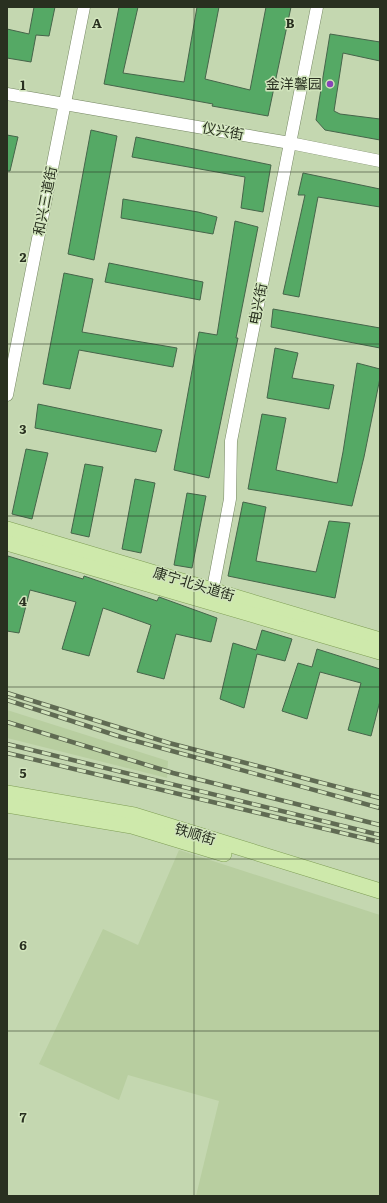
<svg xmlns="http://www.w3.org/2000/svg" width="387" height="1203" font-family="Literata,'Noto Sans SC',serif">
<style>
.built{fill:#b8cea0}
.building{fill:#55a965;stroke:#46654a}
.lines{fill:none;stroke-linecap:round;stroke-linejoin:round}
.minor-casing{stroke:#758662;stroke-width:13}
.major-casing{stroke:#7f9e56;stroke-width:16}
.minor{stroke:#fff;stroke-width:12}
.major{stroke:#cee9ab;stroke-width:15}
.rail-casing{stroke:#606b53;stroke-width:4.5}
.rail{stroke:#d1e4bc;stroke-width:3;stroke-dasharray:9;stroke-linecap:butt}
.grid{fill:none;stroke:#293020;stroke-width:1;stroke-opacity:0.55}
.poi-dot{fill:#8844b8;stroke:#d1e4bc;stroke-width:1.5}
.labels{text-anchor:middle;stroke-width:3;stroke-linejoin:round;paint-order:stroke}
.poi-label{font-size:14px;fill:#293020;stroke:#d1e4bc;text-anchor:end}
.street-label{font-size:14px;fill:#293020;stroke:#d1e4bc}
.grid-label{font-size:13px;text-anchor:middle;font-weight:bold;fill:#293020;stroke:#d1e4bc;stroke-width:3;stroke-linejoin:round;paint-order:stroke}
</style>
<rect width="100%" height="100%" fill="#c4d7b0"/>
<g class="built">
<polygon points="7,710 168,761 167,778 7,738"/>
<polygon points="179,850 380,915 380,1196 196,1196 219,1101 128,1075 119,1100 39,1064 103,929 138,945"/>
</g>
<g class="building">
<polygon points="34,7 55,7 49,36 36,35 31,62 7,58 7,29 29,34"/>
<polygon points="119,7 138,7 123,73 184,82 197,7 219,7 205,79 250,90 266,7 291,7 268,116 212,106 213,104 104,84"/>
<polygon points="330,34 380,42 380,61 343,53 334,111 340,114 380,119 380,140 325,130 316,120"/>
<polygon points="91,130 117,136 94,260 68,254"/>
<polygon points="7,135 18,137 10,171 7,171"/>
<polygon points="136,137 271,165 263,212 241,208 245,177 132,157"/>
<polygon points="303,173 380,189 380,207 318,197 299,297 283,294 305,195 298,195"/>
<polygon points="123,199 198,212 217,217 213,234 121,218"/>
<polygon points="235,221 258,227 236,338 238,338 209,478 174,470 199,332 217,335"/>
<polygon points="109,263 203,282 200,300 105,282"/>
<polygon points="64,273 93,279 82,332 177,348 173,367 79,350 70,389 43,384"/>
<polygon points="273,309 380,328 380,348 271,327"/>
<polygon points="275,348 298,353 292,378 334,385 329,409 267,398"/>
<polygon points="357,363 380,369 380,378 364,457 352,506 248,489 262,414 286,418 276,470 337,483 343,452"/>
<polygon points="38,404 162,430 156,452 35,428"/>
<polygon points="26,449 48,453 32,519 12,514"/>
<polygon points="85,464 103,467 89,537 71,533"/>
<polygon points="135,479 155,483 141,553 122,549"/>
<polygon points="187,493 206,496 192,568 174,565"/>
<polygon points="243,502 266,507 256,561 316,572 329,521 350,523 335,598 228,576"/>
<polygon points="8,556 83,579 84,576 157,601 159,597 217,618 211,642 176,634 164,679 137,672 151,625 103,608 89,656 62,649 76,602 30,590 19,633 7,631 7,562"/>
<polygon points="262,630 292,639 285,661 257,654 244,708 220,699 233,643 256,650"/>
<polygon points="317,649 380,669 380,701 371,736 348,730 361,683 320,672 307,719 282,711 298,663 312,667"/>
</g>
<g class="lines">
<defs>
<g id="minor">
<polyline points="7,94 290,143 380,161"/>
<polyline points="7,395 84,7"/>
<polyline points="211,599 230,499 231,441 317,7"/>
</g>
<g id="major">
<polyline points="7,529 380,640"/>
<polyline points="7,543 380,652"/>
<polyline points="7,793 134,815 380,891"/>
<polyline points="7,805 132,826 224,854"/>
</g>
</defs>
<use href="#minor" class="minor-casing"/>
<use href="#major" class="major-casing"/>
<use href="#minor" class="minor"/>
<use href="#major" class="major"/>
<defs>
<g id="rail">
<polyline points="7,693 169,743 380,798"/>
<polyline points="7,700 121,737 380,808"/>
<polyline points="7,722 173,773 380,825"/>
<polyline points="7,744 380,835"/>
<polyline points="7,753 380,842"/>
</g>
</defs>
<use href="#rail" class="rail-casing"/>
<use href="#rail" class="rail"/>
</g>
<path class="grid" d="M194,7V1196M7,172H380M7,344H380M7,516H380M7,687H380M7,859H380M7,1031H380"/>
<circle class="poi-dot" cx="330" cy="84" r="4"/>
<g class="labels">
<g class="poi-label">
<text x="322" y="89">金洋馨园</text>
</g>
<g class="street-label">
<text transform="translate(223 131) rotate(10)" y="5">仪兴街</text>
<text transform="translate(45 201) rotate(-79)" y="5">和兴三道街</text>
<text transform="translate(258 304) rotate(-79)" y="5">电兴街</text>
<text transform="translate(194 584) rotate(17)" y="5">康宁北头道街</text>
<text transform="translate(195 834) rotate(17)" y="5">铁顺街</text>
</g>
</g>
<g class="grid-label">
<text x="97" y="28">A</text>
<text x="290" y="28">B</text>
<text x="23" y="90">1</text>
<text x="23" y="262">2</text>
<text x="23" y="434">3</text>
<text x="23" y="606">4</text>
<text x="23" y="778">5</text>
<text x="23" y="950">6</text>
<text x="23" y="1122">7</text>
</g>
<rect width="387" height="1203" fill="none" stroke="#293020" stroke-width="16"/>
</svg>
